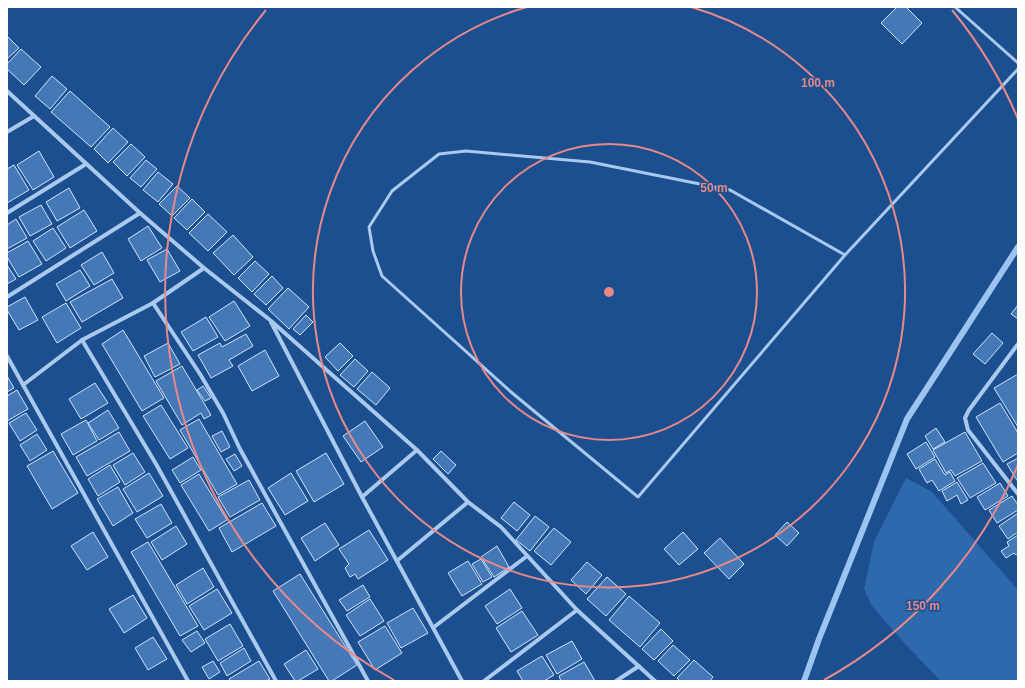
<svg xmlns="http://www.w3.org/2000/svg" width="1025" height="688" font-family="Arial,sans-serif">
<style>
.green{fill:#2e69ad}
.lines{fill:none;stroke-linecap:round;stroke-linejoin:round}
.stream{stroke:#9cc4f0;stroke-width:6}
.building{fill:#4478b7;stroke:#cfe3fa}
.lane{stroke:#a9c9ee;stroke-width:3}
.street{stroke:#a9c9ee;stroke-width:4}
.ring{fill:none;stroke:#e88989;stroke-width:2}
.centre{fill:#e88989;stroke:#1b4f8f;stroke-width:2}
.ring-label{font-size:12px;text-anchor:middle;font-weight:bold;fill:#e88989;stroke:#1b4f8f;stroke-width:3;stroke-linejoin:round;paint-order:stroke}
</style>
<rect width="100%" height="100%" fill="#1b4f8f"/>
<polygon class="green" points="906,478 932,492 1018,590 1018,681 941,681 905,644 872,606 864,589 874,542"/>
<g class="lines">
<polyline class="stream" points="804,681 819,639 907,419 1018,247"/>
</g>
<g class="building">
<polygon points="897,7 906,7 922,23 902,44 881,23"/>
<polygon points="7,36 19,48 7,59"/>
<polygon points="21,49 41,67 24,85 7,69 7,64"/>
<polygon points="52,76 67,89 50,109 35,96"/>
<polygon points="70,91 110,127 91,147 51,112"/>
<polygon points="113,128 128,142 108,163 94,149"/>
<polygon points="131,144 145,157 127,176 113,162"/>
<polygon points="39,151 54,177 33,190 17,165"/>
<polygon points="146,160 157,169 141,187 130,178"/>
<polygon points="14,165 29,190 7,203 7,169"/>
<polygon points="158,172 173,184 158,202 143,190"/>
<polygon points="177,186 190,198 172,216 159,204"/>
<polygon points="69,188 80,208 57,221 46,202"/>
<polygon points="192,199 205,212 187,230 174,218"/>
<polygon points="41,205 52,224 30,236 19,217"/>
<polygon points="84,210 97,231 70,248 57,227"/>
<polygon points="208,214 227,232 208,251 189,233"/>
<polygon points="16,219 27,238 7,249 7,225"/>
<polygon points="148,226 162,248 141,261 128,239"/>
<polygon points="53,228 66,248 46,261 33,241"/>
<polygon points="233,235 253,257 234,275 213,253"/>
<polygon points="28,241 42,264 19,277 7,257 7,253"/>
<polygon points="167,249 180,271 160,282 147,260"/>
<polygon points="102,252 114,273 94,285 81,265"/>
<polygon points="255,261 269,274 252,292 238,278"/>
<polygon points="7,265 16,279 7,284"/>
<polygon points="80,270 90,286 66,301 56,284"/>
<polygon points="272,276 283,288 266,305 254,294"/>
<polygon points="112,279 123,298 82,322 70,302"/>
<polygon points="288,288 309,307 289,329 268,309"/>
<polygon points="25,297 38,320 19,330 7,310 7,307"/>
<polygon points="234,301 250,326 225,341 209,317"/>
<polygon points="66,303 81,328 57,343 42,317"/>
<polygon points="1018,305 1018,319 1011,314"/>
<polygon points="306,315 313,322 300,335 293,329"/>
<polygon points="206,317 218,337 193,351 181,332"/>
<polygon points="123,330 164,398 142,411 102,344"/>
<polygon points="992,333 1003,343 985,364 973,354"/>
<polygon points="246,334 253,346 229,360 233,366 211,378 198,355 220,343 222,347"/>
<polygon points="168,343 180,364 155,377 144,356"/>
<polygon points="340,343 353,356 338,371 325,357"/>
<polygon points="265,350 279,376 252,391 238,366"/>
<polygon points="355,359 368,371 354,387 340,375"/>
<polygon points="182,366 211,415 204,419 201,413 182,425 156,381"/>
<polygon points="372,372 390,388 376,405 357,389"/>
<polygon points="1018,374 1018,427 994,388"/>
<polygon points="7,376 14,388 7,392"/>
<polygon points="95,383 108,403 81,419 69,399"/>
<polygon points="203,386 211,398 205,401 197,390"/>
<polygon points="17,390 28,409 7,421 7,396"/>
<polygon points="1000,403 1018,433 1018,453 1003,462 976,417"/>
<polygon points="161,405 188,448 170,459 143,416"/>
<polygon points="108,410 119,428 99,440 88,423"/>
<polygon points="26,413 37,430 20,441 9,423"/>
<polygon points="199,419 237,484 218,495 180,430"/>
<polygon points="86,420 97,441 73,455 61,434"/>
<polygon points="365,421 383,447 361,462 343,436"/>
<polygon points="936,428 945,442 933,449 925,436"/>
<polygon points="222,431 230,447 221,452 212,436"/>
<polygon points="119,432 130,451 87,476 76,457"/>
<polygon points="965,432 982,461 955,476 951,470 946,473 933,450"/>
<polygon points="37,434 47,450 30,461 20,445"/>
<polygon points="926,442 935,457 916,469 907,454"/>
<polygon points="53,451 78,493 52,509 27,466"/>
<polygon points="441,451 456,465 448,474 433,459"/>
<polygon points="133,453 145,472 125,485 113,465"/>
<polygon points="326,453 344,484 314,502 296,471"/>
<polygon points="235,454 242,466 234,471 226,459"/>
<polygon points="193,457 201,470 180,483 172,470"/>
<polygon points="1018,458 1018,482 1007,464"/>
<polygon points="935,459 945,475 950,472 955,481 939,491 932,480 927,483 919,469"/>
<polygon points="983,463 996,483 970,498 957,478"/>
<polygon points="110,465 120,482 98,496 88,479"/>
<polygon points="149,473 163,496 137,512 123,489"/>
<polygon points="291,473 308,501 285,515 268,488"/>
<polygon points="199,474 227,520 209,531 181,485"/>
<polygon points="249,480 260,500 230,517 218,497"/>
<polygon points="957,482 968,500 961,504 957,495 947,501 942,491"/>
<polygon points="1000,483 1008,496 985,510 977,497"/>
<polygon points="118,487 133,513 113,526 97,499"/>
<polygon points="1012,496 1018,505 1018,510 997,523 989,510"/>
<polygon points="514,502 530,515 517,531 501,518"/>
<polygon points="262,503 276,526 232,552 219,528"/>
<polygon points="161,504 172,523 147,538 135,519"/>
<polygon points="1018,513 1018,532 1008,539 999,526"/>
<polygon points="535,516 549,527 530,551 516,540"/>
<polygon points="787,522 799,533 787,546 775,535"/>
<polygon points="325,523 339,545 315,561 301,538"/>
<polygon points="176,526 187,544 162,560 151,542"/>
<polygon points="554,528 571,542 551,565 534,551"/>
<polygon points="369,530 388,560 358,579 355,574 350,577 345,568 349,564 339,549"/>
<polygon points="93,532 108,557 87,570 71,546"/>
<polygon points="683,532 698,549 679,565 664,549"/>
<polygon points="1018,535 1018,554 1016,555 1014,553 1006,558 1001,551 1009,546 1007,542"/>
<polygon points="720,538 744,564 729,579 704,553"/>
<polygon points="148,542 198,626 180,636 131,552"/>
<polygon points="497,546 509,567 494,577 481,557"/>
<polygon points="481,559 492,577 483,582 472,564"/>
<polygon points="468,561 482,584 462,596 448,573"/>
<polygon points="587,562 602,575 586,594 571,580"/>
<polygon points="203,568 214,587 187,604 176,585"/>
<polygon points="300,574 357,665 332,681 329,681 273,591"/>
<polygon points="607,577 626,594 606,616 587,599"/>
<polygon points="363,585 370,597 347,611 339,600"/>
<polygon points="217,589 232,613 204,630 189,606"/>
<polygon points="510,589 522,608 497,624 485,606"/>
<polygon points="133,595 147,618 124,633 109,609"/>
<polygon points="629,596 660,623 640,647 609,620"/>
<polygon points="370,599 384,621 360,636 346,615"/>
<polygon points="413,608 428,633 401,648 387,623"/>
<polygon points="522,611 538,635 511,652 496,628"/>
<polygon points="230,624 243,646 218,661 205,639"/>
<polygon points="385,626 402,653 375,670 358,642"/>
<polygon points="661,629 673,641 654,660 642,649"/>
<polygon points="197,631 205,643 191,652 182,640"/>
<polygon points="153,637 167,659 148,670 135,648"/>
<polygon points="572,641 582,659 557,674 546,655"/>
<polygon points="673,645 690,660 674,676 658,661"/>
<polygon points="244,648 251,661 227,676 220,663"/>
<polygon points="306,650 318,669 298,681 295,681 284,664"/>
<polygon points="542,656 554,675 544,681 523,681 517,671"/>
<polygon points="694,660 713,677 710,681 680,681 677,678"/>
<polygon points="213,661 220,672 209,679 202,667"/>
<polygon points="259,661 270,679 266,681 230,681 229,679"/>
<polygon points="584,662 595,681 561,681 559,676"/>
</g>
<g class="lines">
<g class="lane">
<polyline points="955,7 1018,63"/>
<polyline points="845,255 730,190 590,162 466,151 439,154 392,191 369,227 373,251 382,276 511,392 638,497 845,255 1018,69"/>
</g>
<g class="street">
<polyline points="7,91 140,213 204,268 270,320 417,450 468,502 501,527 577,610 655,681"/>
<polyline points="7,132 34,116"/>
<polyline points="7,213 86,164"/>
<polyline points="7,297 140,213"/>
<polyline points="153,303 200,374 223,413 240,449 368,681"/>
<polyline points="271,322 362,497 462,681"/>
<polyline points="82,340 156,464 276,681"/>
<polyline points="1018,344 969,410 965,418 968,430 1018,494"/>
<polyline points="7,356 188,681"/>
<polyline points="23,385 82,340 153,303 204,268"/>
<polyline points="362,497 417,450"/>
<polyline points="398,560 468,502"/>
<polyline points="434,627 527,556"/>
<polyline points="484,681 577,610"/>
<polyline points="616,681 639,666"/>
</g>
</g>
<g class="ring">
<circle cx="609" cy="292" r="148"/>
<path d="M691 7A296 296 0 1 1 527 7"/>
<path d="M1018 465A444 444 0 0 1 824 680M394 680A444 444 0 0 1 266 10M952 10A444 444 0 0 1 1018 119"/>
</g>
<circle cx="609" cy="292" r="6" class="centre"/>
<g class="ring-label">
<text x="818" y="87">100 m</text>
<text x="714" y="192">50 m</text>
<text x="923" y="610">150 m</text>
</g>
<rect width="1025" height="688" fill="none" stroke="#ffffff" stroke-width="16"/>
</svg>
